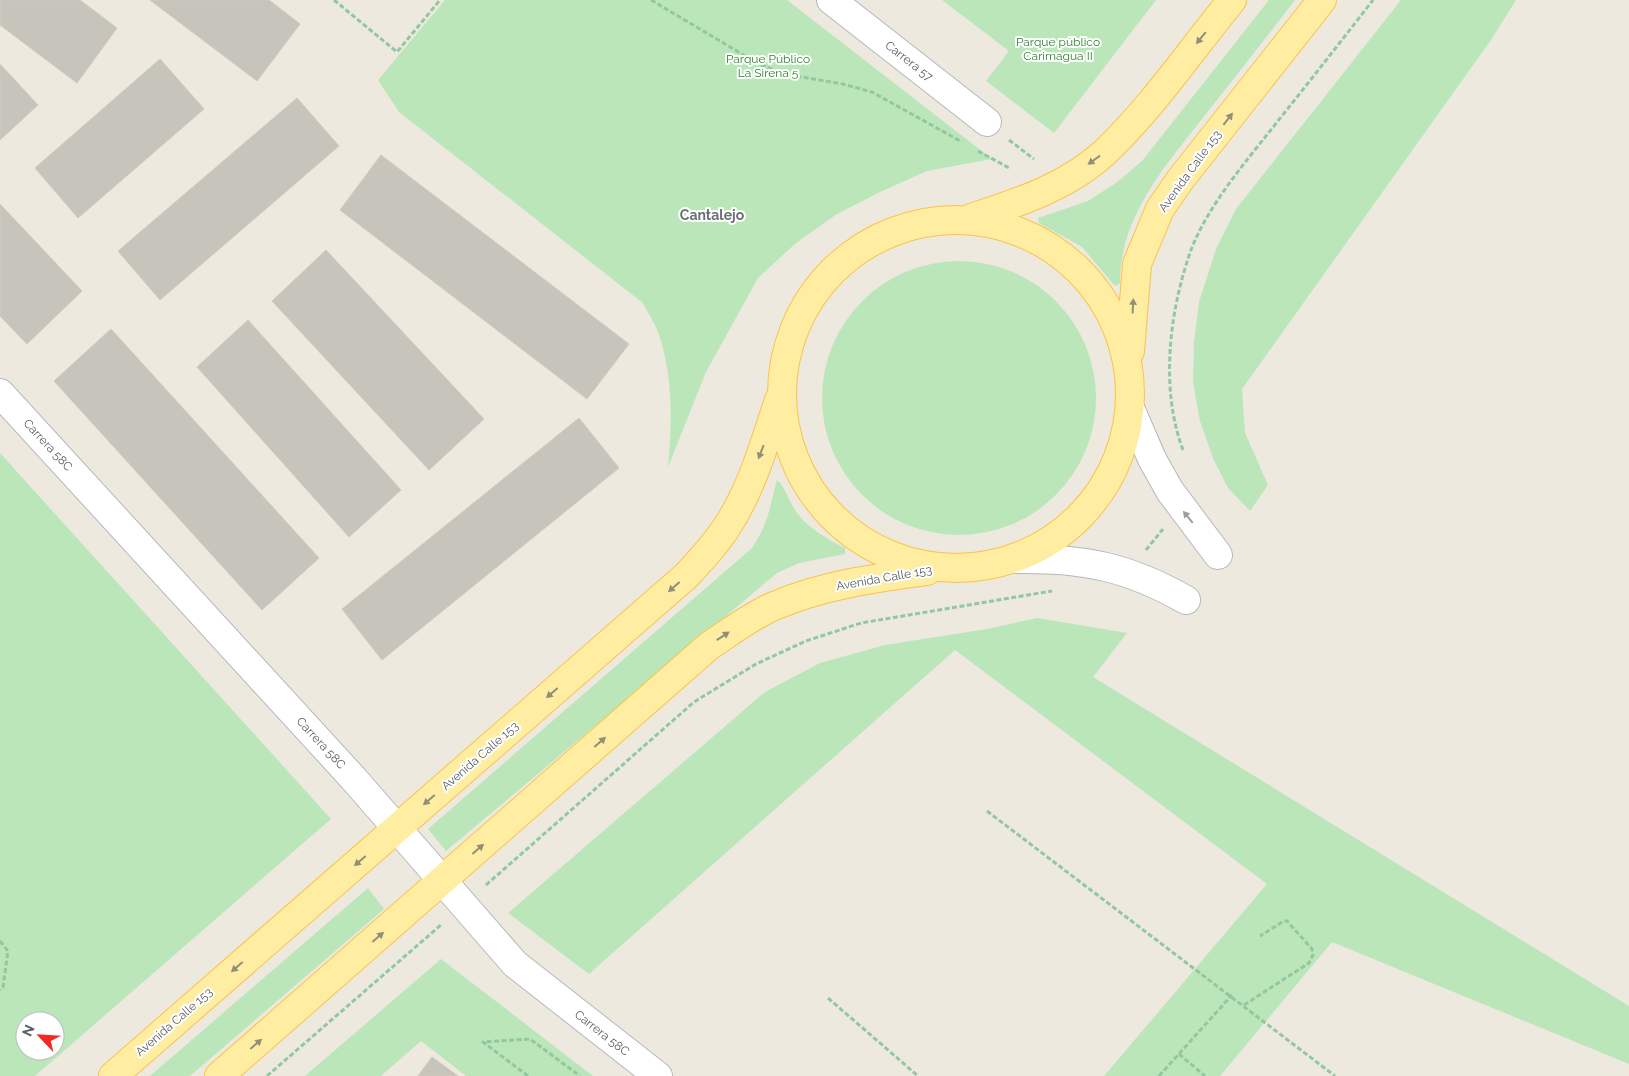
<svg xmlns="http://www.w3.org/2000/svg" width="1629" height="1076" font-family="Raleway,sans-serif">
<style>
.green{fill:#bbe6b9;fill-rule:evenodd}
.building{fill:#c7c4bc;stroke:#d1cabd}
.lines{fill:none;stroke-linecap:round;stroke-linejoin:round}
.minor-casing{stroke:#b5b8bd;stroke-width:30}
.major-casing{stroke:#fac34b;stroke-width:30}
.path{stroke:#92c8a0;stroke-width:3;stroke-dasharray:5 2.5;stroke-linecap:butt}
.minor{stroke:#fff;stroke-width:28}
.major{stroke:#ffeda2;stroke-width:28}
.oneway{fill:#928f78}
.oneway2{fill:#9b9ea0}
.labels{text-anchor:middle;stroke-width:4;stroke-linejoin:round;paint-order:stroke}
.park-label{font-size:12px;fill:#2e832f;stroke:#fff}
.street-label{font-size:12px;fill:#585d61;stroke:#fff}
.neighbourhood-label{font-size:14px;font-weight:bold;fill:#696f74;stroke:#fff}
</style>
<rect width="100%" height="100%" fill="#ede9df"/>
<g class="green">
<path d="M445,0H787L992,159L927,171L880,192L837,214L796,243L758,278L706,372L668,467C672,425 673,382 661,341C658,328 649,315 643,303L399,112L378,80Z"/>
<polygon points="942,0 1156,0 1054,133 986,81 1009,51"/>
<path d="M1269,0H1295C1268,35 1241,70 1213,105C1173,157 1119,213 1120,283L1115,286L1082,247L1039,223L1038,218L1088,201L1116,183L1142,161Z"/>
<polygon points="1401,0 1516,0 1491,40 1242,389 1245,433 1268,485 1250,511 1228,488 1213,458 1200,421 1193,382 1194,343 1199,302 1216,249 1236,209"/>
<circle cx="959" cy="398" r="137"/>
<path d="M0,453L331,819L35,1076H0ZM25,1021H55V1051H25Z"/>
<path d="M777,480C785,486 789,501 795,510C807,528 826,538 845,548V554L799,563L777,573L446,851L428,829L752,548L761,533L768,515Z"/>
<polygon points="1037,618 1127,633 1093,677 1629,1006 1629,1064 1332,942 1220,1076 1104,1076 1267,884 955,650 589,974 508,913 765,692 820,663 885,645 987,629"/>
<polygon points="368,888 384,909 190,1076 150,1076"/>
<polygon points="441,959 593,1076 466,1076 421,1041 381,1076 305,1076"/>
</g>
<g class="building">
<polygon points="0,0 80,0 117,28 77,83 0,25"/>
<polygon points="150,0 269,0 300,24 257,81"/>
<polygon points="160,59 204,109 78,218 35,168"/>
<polygon points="0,64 38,105 0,140"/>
<polygon points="297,98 339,146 160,300 118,251"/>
<polygon points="381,155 629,344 587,399 340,210"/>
<polygon points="0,204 82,291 27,344 0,316"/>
<polygon points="326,250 484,419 429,470 272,301"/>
<polygon points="248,320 401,490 349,537 197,367"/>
<polygon points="111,329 319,558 262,610 54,381"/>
<polygon points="579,418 619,468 382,660 342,609"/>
<polygon points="432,1057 458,1076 418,1076"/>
</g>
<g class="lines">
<defs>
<g id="minor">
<polyline points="831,0 987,122"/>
<polyline points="0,393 353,778 515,964 658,1076"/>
<polyline points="1130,408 1152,459 1170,491 1218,555"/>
<path d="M1017,559C1084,558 1128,567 1186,600"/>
</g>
<g id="major">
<path d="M971,218C1017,203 1067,187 1104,153C1151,109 1191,50 1232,0"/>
<circle cx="956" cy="394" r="174"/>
<polyline points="1130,351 1137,264 1160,209 1180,180 1322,0"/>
<path d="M113,1076L686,576C701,560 716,544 728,525C752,488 765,442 779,400"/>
<path d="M219,1076L709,646C730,632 751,616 774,606C823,585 875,578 927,571"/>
</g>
</defs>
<use href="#minor" class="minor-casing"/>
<use href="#major" class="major-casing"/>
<g class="path">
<polyline points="334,0 397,52 440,0"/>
<polyline points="651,0 757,63 784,74 843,84 872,92 962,142"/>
<polyline points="1009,140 1034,159"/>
<polyline points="978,151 1011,169"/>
<path d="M1183,450C1160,389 1169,312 1191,250C1207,208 1242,166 1270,131C1305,87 1339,44 1373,0"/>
<polyline points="1146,550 1163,529"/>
<polyline points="987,811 1335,1076"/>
<polyline points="486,885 694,702 756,664 806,641 861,623 1052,591"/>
<polyline points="0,941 8,951 3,987 0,990"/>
<polyline points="828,998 918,1076"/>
<polyline points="1244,1005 1309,963 1313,955 1312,949 1287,921 1284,921 1260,936"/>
<polyline points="1179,1054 1205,1076"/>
<polyline points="267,1076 442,924"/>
<polyline points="528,1076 483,1042 530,1039 580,1076"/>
<polyline points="1159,1076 1232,995"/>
</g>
<use href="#minor" class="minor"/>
<use href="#major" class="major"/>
</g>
<defs><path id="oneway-solid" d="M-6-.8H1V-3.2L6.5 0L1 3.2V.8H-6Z" transform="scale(1.25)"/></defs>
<g class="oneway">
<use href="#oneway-solid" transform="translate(1201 38) rotate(129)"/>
<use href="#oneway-solid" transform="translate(1228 119) rotate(-52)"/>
<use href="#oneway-solid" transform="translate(1094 160) rotate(144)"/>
<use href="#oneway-solid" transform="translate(1133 306) rotate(-87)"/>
<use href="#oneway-solid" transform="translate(761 452) rotate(111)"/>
<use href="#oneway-solid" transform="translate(674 587) rotate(139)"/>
<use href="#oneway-solid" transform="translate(723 636) rotate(-33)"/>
<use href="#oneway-solid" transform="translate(552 693) rotate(139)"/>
<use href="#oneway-solid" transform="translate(600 742) rotate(-41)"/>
<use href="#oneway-solid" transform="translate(429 800) rotate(139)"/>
<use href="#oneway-solid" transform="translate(478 849) rotate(-41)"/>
<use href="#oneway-solid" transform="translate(360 861) rotate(139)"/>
<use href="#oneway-solid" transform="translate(378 937) rotate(-41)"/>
<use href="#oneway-solid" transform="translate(237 967) rotate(139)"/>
<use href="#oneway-solid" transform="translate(256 1044) rotate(-41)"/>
</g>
<use class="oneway2" href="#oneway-solid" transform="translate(1188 517) rotate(-129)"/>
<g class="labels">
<g class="park-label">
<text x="1058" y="46">Parque público<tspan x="1058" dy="14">Carimagua II</tspan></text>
<text x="768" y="63">Parque Público<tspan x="768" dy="14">La Sirena 5</tspan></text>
</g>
<g class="street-label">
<text transform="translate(909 61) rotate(38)" y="4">Carrera 57</text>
<text transform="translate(1190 171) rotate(-54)" y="4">Avenida Calle 153</text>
<text transform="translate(48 445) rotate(47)" y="4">Carrera 58C</text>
<text transform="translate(884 578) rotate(-10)" y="4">Avenida Calle 153</text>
<text transform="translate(321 743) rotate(47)" y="4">Carrera 58C</text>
<text transform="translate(480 756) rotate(-41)" y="4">Avenida Calle 153</text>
<text transform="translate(174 1022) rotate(-41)" y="4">Avenida Calle 153</text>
<text transform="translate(602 1033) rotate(38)" y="4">Carrera 58C</text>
</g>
<g class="neighbourhood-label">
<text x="712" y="220">Cantalejo</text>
</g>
</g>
<g transform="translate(40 1036) rotate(295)"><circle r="24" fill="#ffffff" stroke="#bcbec0"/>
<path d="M0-4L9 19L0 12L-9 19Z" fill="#f3281f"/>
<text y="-8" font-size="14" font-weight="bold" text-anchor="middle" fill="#585d61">N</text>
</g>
</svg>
